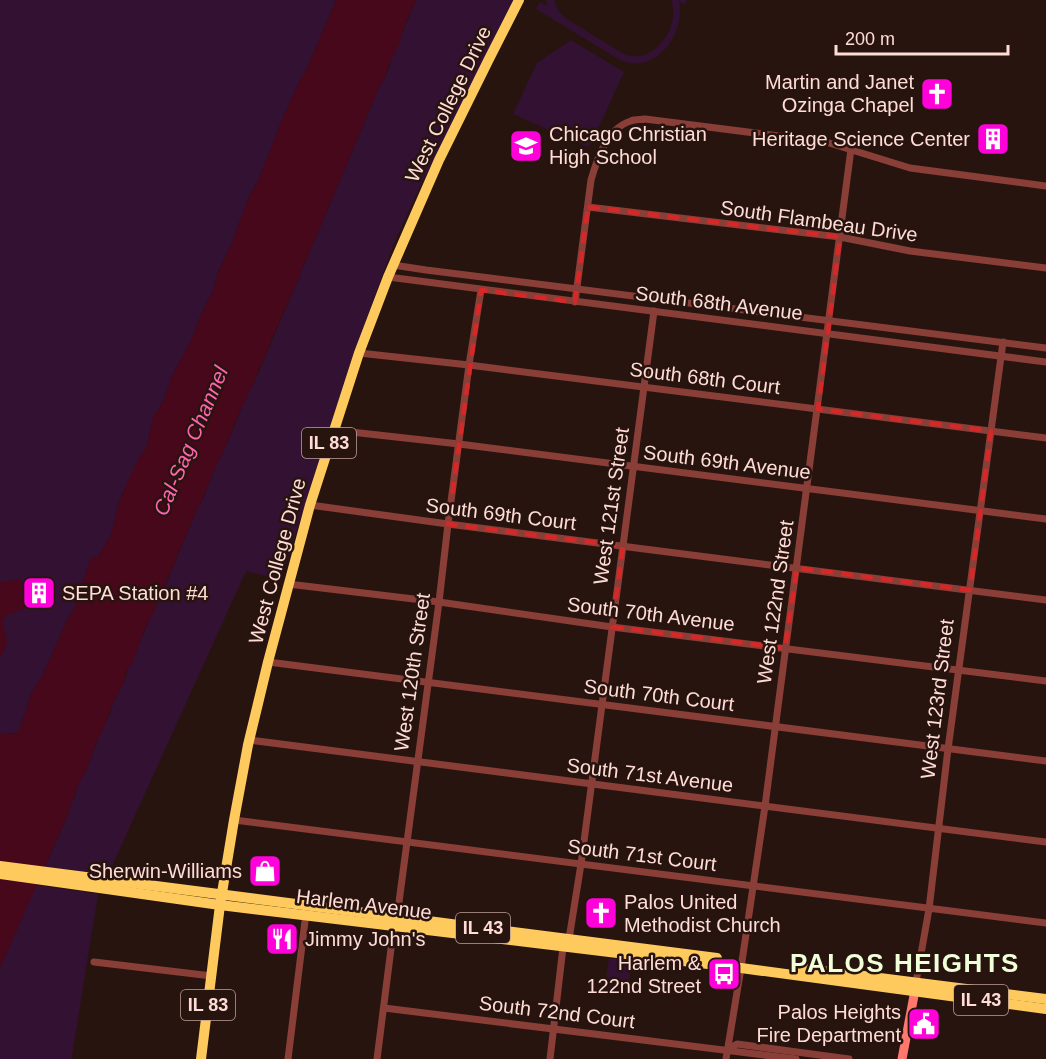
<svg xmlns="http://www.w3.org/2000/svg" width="1046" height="1059" font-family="Arial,sans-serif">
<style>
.green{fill:#321132}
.water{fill:#47081c}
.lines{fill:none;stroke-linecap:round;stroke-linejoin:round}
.street{stroke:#893f38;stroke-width:7}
.secondary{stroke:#ff776d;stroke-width:9}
.primary{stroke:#ffca5d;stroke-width:10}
.marked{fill:none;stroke:#d62828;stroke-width:4.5;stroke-dasharray:12 8;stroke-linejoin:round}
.labels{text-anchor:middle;stroke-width:5;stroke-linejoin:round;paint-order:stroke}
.shield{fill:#28140f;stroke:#bea09a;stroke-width:1.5}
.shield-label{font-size:18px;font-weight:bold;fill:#ffdcd6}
.poi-label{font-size:20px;fill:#ffdcd6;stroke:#28140f;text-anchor:end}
.street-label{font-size:20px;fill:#ffdcd6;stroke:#28140f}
.water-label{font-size:21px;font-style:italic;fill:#ff64b0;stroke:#28140f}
.district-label{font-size:26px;font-weight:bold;letter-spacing:1.5px;fill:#efffd8;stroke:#28140f}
</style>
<rect width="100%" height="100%" fill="#28140f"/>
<g class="green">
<polygon points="0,0 336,0 308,66 299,82 284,115 258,181 249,197 231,245 218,272 213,291 202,312 193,336 172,376 164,400 153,417 147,446 139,458 119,502 113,527 110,537 98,556 91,558 73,611 68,618 43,674 31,694 20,729 16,733 2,734 0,737"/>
<path d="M416,0H513L416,195L395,241L354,352L281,580L246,571L108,875L45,867L68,814L72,800L74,799L77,787L87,769L98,738L110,714L113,703L124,682L128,669L151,616L155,610L198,507C205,498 210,479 215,468C224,448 235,428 242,406C247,400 247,390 253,385L301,273C302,267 304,265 306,260C309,255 310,249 313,244L381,83L384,80L396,48Z"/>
<path d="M546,0H554L558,10L565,18L624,54C654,66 681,27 671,0H687L685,4L679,1C686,34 655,76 620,60L536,9L540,2L547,6Z"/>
<polygon points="571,40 624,72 591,144 587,147 513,114 537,63"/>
<polygon points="36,885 98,894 72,1056 71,1059 0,1059 0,968"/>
<polygon points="609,958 632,961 627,996 604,993"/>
</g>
<g class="water">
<path d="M336,0H416L406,22L399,44L389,64L384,80L381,83L313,244C310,249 309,255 306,260C304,265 302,267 301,273L271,341L263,362L260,366L253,385L250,388L246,401L242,406L222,455L216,466L200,505L198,507L158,601L155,610L151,616L141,639L132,664L127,669L124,682L113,703L103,730L98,738L87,769L77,787L68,814L0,968V734L16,733L20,729L31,694L43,674L68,618L73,611L91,558L98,556L110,537L113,527L119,502L123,495L126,484L139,458L147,446L153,417L164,400L172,376L193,336L202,312L213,291L218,273L231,245L249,197L258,181L284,115L299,82L308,66Z"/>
<path d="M20,578L24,591L22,592L24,598L26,597L29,607L10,614L3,619C2,635 14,639 0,657V581H11Z"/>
</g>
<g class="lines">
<g class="street">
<polyline points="588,207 840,237 910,251 1046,268"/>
<polyline points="393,265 426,270 1046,348"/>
<polyline points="388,277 1046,362"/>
<path d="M575,302L591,180C597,159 607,128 631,121C635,119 641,120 645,119L826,142L910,168L1046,186"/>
<polyline points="359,353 469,365 1046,438"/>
<polyline points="333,430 459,444 1046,519"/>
<polyline points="310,505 448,524 1046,600"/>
<polyline points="288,584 439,602 612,627 1046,681"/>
<polyline points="268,662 1046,761"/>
<polyline points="249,740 1046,842"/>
<polyline points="234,820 1046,923"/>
<polyline points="94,962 212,976"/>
<polyline points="916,982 929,909 948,749 1003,342"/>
<polyline points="384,1008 796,1059"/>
<polyline points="727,1050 737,1044 849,1059"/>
<polyline points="288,1059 306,913"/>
<polyline points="377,1059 394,925 397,917 439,602 448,524 469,365 481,290"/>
<polyline points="550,1059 563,947 569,939 581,864 654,311"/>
<polyline points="726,1059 741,968 765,806 851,149"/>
</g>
<polyline class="secondary" points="902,1059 916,985"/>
<g class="primary">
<polyline points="0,866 717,958"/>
<polyline points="0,874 220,905 741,968 1046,1009"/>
<polyline points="801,968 1046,999"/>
<polyline points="201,1059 220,905 234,820 248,745 268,662 310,505 359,353 388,277 439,160 489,59 519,0"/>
</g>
</g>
<path class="marked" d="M588,207L840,237L818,409L991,431L970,590L797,568L785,648L612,627L623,546L448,524L481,290L575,302Z"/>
<defs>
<symbol id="church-square" viewBox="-11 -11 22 22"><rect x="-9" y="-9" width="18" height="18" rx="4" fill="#ff02da" stroke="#28140f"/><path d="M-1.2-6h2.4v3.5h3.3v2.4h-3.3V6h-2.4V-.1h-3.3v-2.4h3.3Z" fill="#fff"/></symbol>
<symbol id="building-square" viewBox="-11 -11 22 22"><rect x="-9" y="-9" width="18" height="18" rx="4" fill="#ff02da" stroke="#28140f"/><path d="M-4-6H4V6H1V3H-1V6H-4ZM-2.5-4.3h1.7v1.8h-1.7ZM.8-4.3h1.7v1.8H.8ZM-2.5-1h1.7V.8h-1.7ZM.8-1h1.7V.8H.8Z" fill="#fff"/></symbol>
<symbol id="school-square" viewBox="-11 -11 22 22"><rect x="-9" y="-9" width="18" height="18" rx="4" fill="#ff02da" stroke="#28140f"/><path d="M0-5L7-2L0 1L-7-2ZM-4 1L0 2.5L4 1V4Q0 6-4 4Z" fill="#fff"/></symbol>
<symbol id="shop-square" viewBox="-11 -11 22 22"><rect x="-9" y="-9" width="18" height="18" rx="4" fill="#ff02da" stroke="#28140f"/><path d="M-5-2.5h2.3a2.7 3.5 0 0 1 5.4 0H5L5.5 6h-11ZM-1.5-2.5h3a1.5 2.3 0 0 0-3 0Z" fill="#fff"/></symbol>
<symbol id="restaurant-square" viewBox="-11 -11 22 22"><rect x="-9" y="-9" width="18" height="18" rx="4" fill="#ff02da" stroke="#28140f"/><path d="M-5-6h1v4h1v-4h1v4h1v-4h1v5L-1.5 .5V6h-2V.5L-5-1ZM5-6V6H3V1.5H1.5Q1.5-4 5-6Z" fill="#fff"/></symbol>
<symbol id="bus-square" viewBox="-11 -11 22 22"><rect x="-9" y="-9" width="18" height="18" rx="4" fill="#ff02da" stroke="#28140f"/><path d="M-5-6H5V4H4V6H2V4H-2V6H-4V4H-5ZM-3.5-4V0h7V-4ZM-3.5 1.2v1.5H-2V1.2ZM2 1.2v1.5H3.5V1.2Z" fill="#fff"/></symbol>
<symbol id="civic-square" viewBox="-11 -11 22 22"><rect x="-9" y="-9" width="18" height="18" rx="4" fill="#ff02da" stroke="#28140f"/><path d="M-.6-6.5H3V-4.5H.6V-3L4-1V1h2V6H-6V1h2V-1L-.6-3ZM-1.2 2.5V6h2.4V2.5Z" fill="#fff"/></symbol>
</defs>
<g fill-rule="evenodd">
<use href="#church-square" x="918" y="75" width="38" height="38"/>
<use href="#building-square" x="974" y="120" width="38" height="38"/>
<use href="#school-square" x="507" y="127" width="38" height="38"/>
<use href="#building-square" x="20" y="574" width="38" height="38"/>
<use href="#shop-square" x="246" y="852" width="38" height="38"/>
<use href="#church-square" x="582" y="894" width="38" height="38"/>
<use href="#restaurant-square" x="263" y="920" width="38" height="38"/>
<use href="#bus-square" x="705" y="955" width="38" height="38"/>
<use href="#civic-square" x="905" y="1005" width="38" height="38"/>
</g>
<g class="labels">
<g class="shield">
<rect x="302" y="428" width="54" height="30" rx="4.5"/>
<rect x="456" y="913" width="54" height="30" rx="4.5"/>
<rect x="954" y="985" width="54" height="30" rx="4.5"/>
<rect x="181" y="990" width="54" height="30" rx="4.5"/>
</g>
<g class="shield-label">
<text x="329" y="449">IL 83</text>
<text x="483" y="934">IL 43</text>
<text x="981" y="1006">IL 43</text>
<text x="208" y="1011">IL 83</text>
</g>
<g class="poi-label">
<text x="914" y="89">Martin and Janet<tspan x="914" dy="23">Ozinga Chapel</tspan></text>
<text x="549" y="141" text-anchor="start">Chicago Christian<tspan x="549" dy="23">High School</tspan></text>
<text x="970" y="146">Heritage Science Center</text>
<text x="62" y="600" text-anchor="start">SEPA Station #4</text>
<text x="242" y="878">Sherwin-Williams</text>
<text x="624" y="909" text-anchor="start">Palos United<tspan x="624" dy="23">Methodist Church</tspan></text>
<text x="305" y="946" text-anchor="start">Jimmy John's</text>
<text x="701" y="970">Harlem &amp;<tspan x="701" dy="23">122nd Street</tspan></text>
<text x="901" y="1019">Palos Heights<tspan x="901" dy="23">Fire Department</tspan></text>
</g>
<g class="street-label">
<text transform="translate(448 104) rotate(-64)" y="7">West College Drive</text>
<text transform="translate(819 221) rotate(8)" y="7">South Flambeau Drive</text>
<text transform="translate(719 303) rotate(7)" y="7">South 68th Avenue</text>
<text transform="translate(705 378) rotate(7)" y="7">South 68th Court</text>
<text transform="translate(727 462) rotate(7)" y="7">South 69th Avenue</text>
<text transform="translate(611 506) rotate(-82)" y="7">West 121st Street</text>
<text transform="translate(501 514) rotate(7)" y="7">South 69th Court</text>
<text transform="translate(277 561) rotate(-75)" y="7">West College Drive</text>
<text transform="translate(775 602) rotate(-82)" y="7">West 122nd Street</text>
<text transform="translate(651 614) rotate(7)" y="7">South 70th Avenue</text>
<text transform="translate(412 672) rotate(-82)" y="7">West 120th Street</text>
<text transform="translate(659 695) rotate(7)" y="7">South 70th Court</text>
<text transform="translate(937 699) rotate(-83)" y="7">West 123rd Street</text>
<text transform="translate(650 775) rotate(7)" y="7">South 71st Avenue</text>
<text transform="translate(642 855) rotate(7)" y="7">South 71st Court</text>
<text transform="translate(364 904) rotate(7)" y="7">Harlem Avenue</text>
<text transform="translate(557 1012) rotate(7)" y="7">South 72nd Court</text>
</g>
<g class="water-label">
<text transform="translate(191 441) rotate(-67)" y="7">Cal-Sag Channel</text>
</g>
<g class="district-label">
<text x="905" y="972">PALOS HEIGHTS</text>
</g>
</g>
<path d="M836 45v9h172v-9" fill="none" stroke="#ffdcd6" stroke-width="3"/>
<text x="845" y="45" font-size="18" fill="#ffdcd6" stroke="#28140f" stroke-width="4.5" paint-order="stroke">200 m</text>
</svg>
